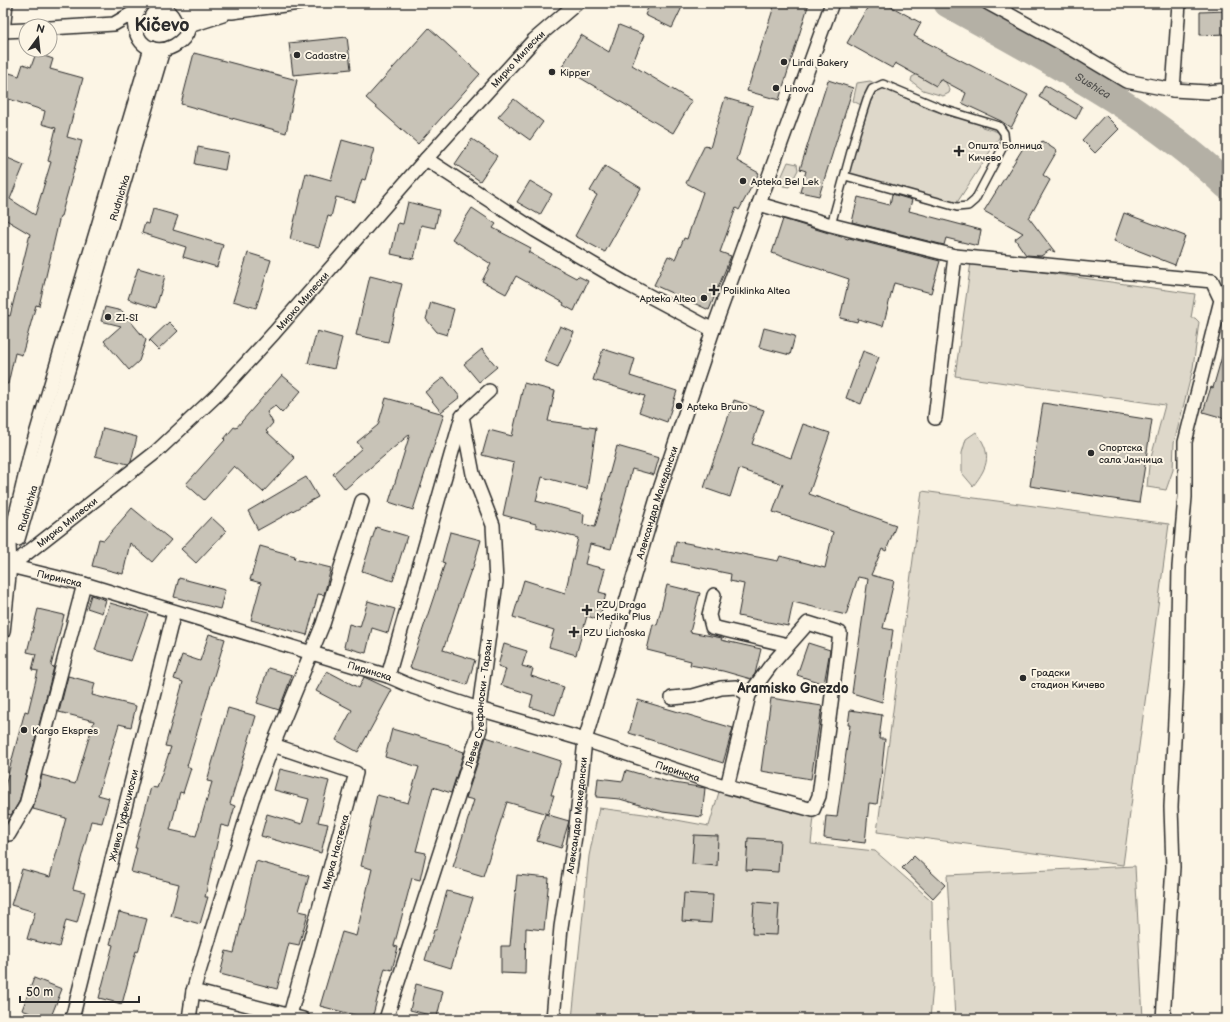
<svg xmlns="http://www.w3.org/2000/svg" width="1230" height="1022" font-family="'Balsamiq Sans',sans-serif">
<style>
.green{fill:#ded8ca;stroke:#84827a}
.lines{fill:none;stroke-linecap:round;stroke-linejoin:round}
.river{stroke:#b4b0a5;stroke-width:29}
.building{fill:#c8c3b7;stroke:#2b2b2b}
.lane-casing{stroke:#2b2b2b;stroke-width:10}
.street-casing{stroke:#2b2b2b;stroke-width:16}
.lane{stroke:#fcf5e5;stroke-width:7}
.street{stroke:#fcf5e5;stroke-width:13}
.poi-dot{fill:#2b2b2b;stroke:#fcf5e5;stroke-width:1.5}
.labels{text-anchor:middle;stroke-width:4;stroke-linejoin:round;paint-order:stroke}
.poi-label{font-size:10px;fill:#2b2b2b;stroke:#fcf5e5;text-anchor:start}
.street-label{font-size:10px;fill:#2b2b2b;stroke:#fcf5e5}
.water-label{font-size:11px;font-style:italic;fill:#545350;stroke:#fcf5e5}
.district-label{font-size:14px;font-weight:bold;fill:#2b2b2b;stroke:#fcf5e5}
.town-label{font-size:18px;font-weight:bold;fill:#2b2b2b;stroke:#fcf5e5}
</style>
<rect width="100%" height="100%" fill="#fcf5e5"/>
<filter id="ink" filterUnits="userSpaceOnUse"><feTurbulence type="fractalNoise" baseFrequency=".025" numOctaves="2"/><feDisplacementMap in="SourceGraphic" scale="8" xChannelSelector="R" yChannelSelector="G"/><feConvolveMatrix kernelMatrix="1 2 1 2 8 2 1 2 1" color-interpolation-filters="sRGB"/></filter>
<g filter="url(#ink)">
<g class="green">
<polygon points="916,75 935,84 941,80 945,81 950,90 949,93 943,96 923,90 911,81 912,77"/>
<polygon points="870,81 929,109 956,118 962,115 981,124 982,127 1002,133 958,201 952,204 846,176 867,112 863,106 853,101 857,83"/>
<polygon points="788,162 797,164 798,170 789,187 783,186 780,180"/>
<polygon points="971,262 1195,294 1191,318 1195,318 1199,322 1193,368 1174,443 1173,470 1166,490 1147,487 1149,465 1165,405 955,376"/>
<path d="M976,432C992,453 989,466 973,486L962,473V453L966,439Z"/>
<polygon points="922,491 1169,524 1123,865 877,832"/>
<polygon points="719,792 814,817 811,844 875,851 932,901 933,985 930,1019 572,1019 589,856 599,808 644,814 709,826"/>
<polygon points="1135,866 1143,1019 955,1019 947,875"/>
</g>
<g class="lines">
<path class="river" id="s1" d="M948,3C1044,57 1146,108 1227,185"/>
</g>
<g class="building">
<polygon points="650,3 684,3 672,28 645,15"/>
<polygon points="775,3 809,3 779,100 747,91"/>
<polygon points="870,3 885,3 921,23 914,36 1028,95 1011,128 1001,121 962,103 966,93 940,79 936,86 895,63 892,68 847,43"/>
<polygon points="1227,11 1227,34 1200,35 1200,12"/>
<polygon points="619,25 644,35 632,65 692,101 673,133 562,67 581,35 609,52"/>
<polygon points="429,28 480,74 418,144 366,98"/>
<polygon points="347,37 351,69 293,75 289,43"/>
<polygon points="36,53 53,59 50,69 83,78 67,137 82,141 61,216 60,216 39,306 36,305 22,355 15,353 8,384 3,383 3,314 10,316 30,234 3,218 3,156 24,165 10,199 35,215 51,162 48,161 56,128 42,124 45,111 3,97 3,71 19,76 23,64 31,67"/>
<polygon points="194,53 297,80 286,133 181,104"/>
<polygon points="828,80 853,88 819,196 800,192 806,171 800,169"/>
<polygon points="1045,85 1082,107 1076,119 1039,97"/>
<polygon points="725,98 753,106 737,161 759,173 739,210 736,208 720,252 731,256 709,310 654,285 668,256 675,259 684,238 687,239 703,192 686,183 705,145 710,148"/>
<polygon points="514,99 543,122 530,140 498,117"/>
<polygon points="1105,115 1119,129 1095,153 1082,140"/>
<polygon points="472,139 497,156 480,181 455,164"/>
<polygon points="342,140 374,149 365,180 362,179 355,202 336,197 331,217 328,216 319,247 290,239 306,173 331,180"/>
<polygon points="1042,141 1057,151 1043,175 1050,180 1029,218 1055,252 1050,250 1041,256 1026,255 1015,239 1023,233 984,211 1025,145 1037,149"/>
<polygon points="198,147 228,153 225,170 195,164"/>
<polygon points="605,166 641,188 605,252 575,236 597,195 590,191"/>
<polygon points="530,181 552,194 540,215 517,202"/>
<polygon points="892,194 912,200 909,211 981,230 978,246 946,238 944,245 852,222 858,197 890,205"/>
<polygon points="408,202 439,210 435,228 421,225 414,259 391,254 398,223 403,224"/>
<polygon points="472,208 496,224 493,228 531,248 528,252 576,278 578,276 588,281 574,311 563,305 564,303 516,276 506,294 482,281 491,264 452,239"/>
<polygon points="153,209 178,216 173,230 223,245 217,267 183,257 186,247 142,233 145,223 149,224"/>
<polygon points="1124,213 1185,236 1175,265 1114,241"/>
<polygon points="783,219 848,239 849,238 940,261 931,293 894,283 883,326 858,319 857,322 840,318 849,279 772,253"/>
<polygon points="248,253 271,260 256,308 233,301"/>
<polygon points="138,268 165,276 156,308 128,299"/>
<polygon points="370,276 402,284 388,342 356,335"/>
<polygon points="431,302 454,309 447,335 437,332 426,319"/>
<polygon points="105,307 122,311 146,340 139,361 129,370 104,341 121,326 101,321"/>
<polygon points="169,322 178,331 158,350 149,341"/>
<polygon points="560,326 574,332 558,367 544,361"/>
<polygon points="764,328 795,336 790,355 759,347"/>
<polygon points="317,331 342,338 334,369 308,363"/>
<polygon points="482,349 497,367 479,382 464,364"/>
<polygon points="603,349 635,359 630,376 677,391 667,422 639,412 645,396 593,380"/>
<polygon points="863,351 879,357 861,404 846,398"/>
<polygon points="1223,353 1227,353 1227,419 1203,412 1211,387 1213,388"/>
<polygon points="282,375 301,391 282,413 275,406 267,412 273,423 266,431 295,458 263,492 234,466 204,500 186,484 225,440 224,439 234,427 236,428"/>
<polygon points="444,377 460,397 441,412 425,392"/>
<polygon points="524,383 555,391 548,421 596,428 587,489 542,477 536,501 584,514 583,524 595,527 617,446 659,458 654,475 632,469 611,549 590,544 585,564 605,569 599,592 606,594 599,620 587,616 576,655 549,647 554,630 513,617 524,580 565,593 578,538 536,527 536,524 503,515 514,463 482,455 489,430 512,436"/>
<polygon points="386,398 444,414 413,510 389,502 410,434 345,489 333,474 362,448 357,442 378,425"/>
<polygon points="734,400 764,410 752,444 791,458 803,424 830,433 809,494 896,525 886,551 882,549 871,575 894,581 883,628 893,630 882,702 852,693 868,579 858,577 846,615 793,602 788,626 738,616 744,584 730,581 731,574 672,562 676,541 778,561 780,556 825,568 833,532 773,512 783,484 739,469 730,497 704,488"/>
<polygon points="1043,403 1152,420 1139,503 1030,486"/>
<polygon points="103,428 137,437 131,462 128,464 95,456"/>
<polygon points="306,477 318,497 258,530 248,511"/>
<polygon points="132,508 171,540 152,562 130,543 123,574 92,566 99,539 104,540"/>
<polygon points="211,517 226,531 196,563 181,549"/>
<polygon points="376,527 407,536 393,581 362,571"/>
<polygon points="450,532 481,540 472,571 471,570 443,650 475,660 467,685 410,668 445,563 442,562"/>
<polygon points="260,546 295,556 294,559 331,568 324,595 318,594 307,635 251,620 261,583 250,580"/>
<polygon points="179,578 225,590 220,609 174,597"/>
<polygon points="667,585 700,593 690,632 722,638 721,640 761,649 755,674 751,679 723,671 690,665 691,661 647,650 653,624 657,625"/>
<polygon points="91,595 106,600 102,613 87,608"/>
<polygon points="368,601 395,609 388,633 372,628 366,653 344,647 349,624 360,627"/>
<polygon points="110,603 148,614 131,661 95,650"/>
<polygon points="38,609 64,615 51,666 54,667 19,802 11,815 3,813 3,793 25,711 28,712 38,671 32,670 36,654 27,652"/>
<polygon points="209,634 225,639 187,766 191,768 183,793 180,792 170,830 196,836 212,782 207,781 228,708 256,716 230,804 235,806 229,827 221,825 205,897 208,897 200,924 171,916 179,884 131,872 137,848 135,848 151,787 157,788 171,747 165,746 183,682 174,679 182,655 200,661"/>
<polygon points="808,643 830,650 824,684 797,675"/>
<polygon points="504,644 527,651 522,666 533,669 531,676 564,687 555,715 530,707 533,695 501,685 506,669 498,666"/>
<polygon points="268,668 292,675 279,710 257,703"/>
<polygon points="327,671 359,688 364,677 392,690 358,752 336,740 352,710 316,691"/>
<polygon points="68,676 95,683 92,695 136,706 131,727 119,724 98,795 109,798 102,823 91,821 73,889 85,892 77,923 66,920 59,947 27,939 35,912 11,905 22,869 50,877 66,818 33,809 42,775 75,784 94,721 59,712"/>
<polygon points="771,698 822,706 811,779 761,771"/>
<polygon points="638,700 733,728 723,763 629,733"/>
<polygon points="850,710 882,715 879,739 885,739 881,777 877,804 869,803 865,843 824,838 826,816 837,817 850,725 848,725"/>
<polygon points="392,729 449,745 449,747 464,752 451,793 433,787 416,851 426,853 420,880 412,878 394,946 398,947 392,970 385,968 372,1019 370,1019 320,1006 342,932 356,936 372,869 361,866 377,795 408,803 419,767 385,757"/>
<polygon points="486,737 561,761 551,795 554,795 548,814 507,802 483,876 453,867 474,800 466,798"/>
<polygon points="280,769 329,781 318,822 328,824 321,853 261,836 267,814 302,824 309,799 274,790"/>
<polygon points="626,770 668,782 705,788 702,817 663,812 620,799 596,797 598,778 623,781"/>
<polygon points="545,814 569,821 561,848 537,841"/>
<polygon points="694,835 718,836 717,866 692,864"/>
<polygon points="748,838 780,840 778,872 746,870"/>
<polygon points="914,856 945,885 933,898 902,868"/>
<polygon points="256,861 309,876 299,911 308,913 299,945 289,943 277,989 220,974 226,951 234,953"/>
<polygon points="517,875 549,878 544,930 526,928 525,974 501,973 501,946 510,946"/>
<polygon points="447,891 473,898 451,968 425,960 434,930 436,930"/>
<polygon points="684,893 713,895 711,923 682,921"/>
<polygon points="754,902 779,904 777,935 752,934"/>
<polygon points="119,912 147,919 138,952 136,951 122,1004 99,998 113,945 110,944"/>
<polygon points="34,978 62,989 50,1019 46,1019 22,1010"/>
<polygon points="416,984 443,991 437,1017 410,1010"/>
</g>
<g class="lines">
<defs>
<polyline id="lane" points="831,225 856,133 867,99 872,89 883,84 943,109 999,126 1004,133 1005,143 975,200 968,206 957,207 845,176"/>
<g id="street">
<path d="M143,3C137,10 133,19 135,28C145,74 214,38 180,3"/>
<polyline points="988,3 1074,50 1126,81 1173,90 1207,92 1227,90"/>
<polyline points="186,11 232,12 300,3"/>
<polyline points="189,26 223,15"/>
<polyline points="50,28 114,24 138,10"/>
<polyline points="3,31 6,3"/>
<polyline points="3,31 26,30"/>
<polyline points="1173,90 1179,3"/>
<polyline points="426,159 535,230 625,283 713,330"/>
<polyline points="759,204 831,225 955,256 935,418"/>
<polyline points="955,256 1212,281 1221,300 1185,442 1185,497 1179,567 1177,675 1171,807 1173,867 1163,1019"/>
<path id="s2" d="M18,539L163,50"/>
<path id="s3" d="M10,566L84,584L388,676L413,687L479,709L585,740L727,787L813,810L819,796L840,633L808,623L771,665L749,695L727,787"/>
<path id="s4" d="M3,572L156,452L220,392L274,333L426,159L534,40L577,3"/>
<polyline points="714,595 709,615 712,627 788,645"/>
<polyline points="3,632 10,566 9,544 31,451 151,48"/>
<polyline points="388,676 461,420"/>
<polyline points="672,698 693,696 721,688 736,687 749,695"/>
<polyline points="273,745 356,773 290,1015"/>
<polyline points="3,834 9,834 26,805 84,584"/>
<polyline points="193,991 303,1019"/>
<path id="s5" d="M72,1019L174,612"/>
<polyline points="189,1019 193,991 252,800 273,745 323,624 362,501"/>
<path id="s6" d="M386,1019L480,729L479,709L496,582L493,525L473,474L462,416L489,391"/>
<path id="s7" d="M553,1019L561,927L575,836L585,740L657,498L713,330L832,3"/>
</g>
</defs>
<use href="#lane" class="lane-casing"/>
<use href="#street" class="street-casing"/>
<use href="#lane" class="lane"/>
<use href="#street" class="street"/>
</g>
</g>
<g class="poi-dot">
<circle cx="297" cy="55" r="4"/>
<circle cx="784" cy="62" r="4"/>
<circle cx="552" cy="72" r="4"/>
<circle cx="776" cy="88" r="4"/>
<path d="M957 145h4v4h4v4h-4v4h-4v-4h-4v-4h4z"/>
<circle cx="743" cy="181" r="4"/>
<path d="M712 284h4v4h4v4h-4v4h-4v-4h-4v-4h4z"/>
<circle cx="704" cy="298" r="4"/>
<circle cx="108" cy="317" r="4"/>
<circle cx="679" cy="406" r="4"/>
<circle cx="1091" cy="453" r="4"/>
<path d="M585 604h4v4h4v4h-4v4h-4v-4h-4v-4h4z"/>
<path d="M572 626h4v4h4v4h-4v4h-4v-4h-4v-4h4z"/>
<circle cx="1023" cy="678" r="4"/>
<circle cx="24" cy="730" r="4"/>
</g>
<g class="labels">
<g class="poi-label">
<text x="305" y="59">Cadastre</text>
<text x="792" y="66">Lindi Bakery</text>
<text x="560" y="76">Kipper</text>
<text x="784" y="92">Linova</text>
<text x="968" y="149">Општа Болница<tspan x="968" dy="12">Кичево</tspan></text>
<text x="751" y="185">Apteka Bel Lek</text>
<text x="723" y="294">Poliklinka Altea</text>
<text x="696" y="302" text-anchor="end">Apteka Altea</text>
<text x="116" y="321">ZI-SI</text>
<text x="687" y="410">Apteka Bruno</text>
<text x="1099" y="451">Спортска<tspan x="1099" dy="12">сала Јанчица</tspan></text>
<text x="596" y="608">PZU Draga<tspan x="596" dy="12">Medika Plus</tspan></text>
<text x="583" y="636">PZU Lichoska</text>
<text x="1031" y="676">Градски<tspan x="1031" dy="12">стадион Кичево</tspan></text>
<text x="32" y="734">Kargo Ekspres</text>
</g>
<g class="street-label">
<text dy="4" stroke="none"><textPath href="#s4" startOffset="729">Мирко Милески</textPath></text>
<text dy="4" stroke="none"><textPath href="#s2" startOffset="356">Rudnichka</textPath></text>
<text dy="4" stroke="none"><textPath href="#s4" startOffset="405">Мирко Милески</textPath></text>
<text dy="4" stroke="none"><textPath href="#s7" startOffset="529">Александар Македонски</textPath></text>
<text dy="4" stroke="none"><textPath href="#s2" startOffset="32">Rudnichka</textPath></text>
<text dy="4" stroke="none"><textPath href="#s4" startOffset="81">Мирко Милески</textPath></text>
<text dy="4" stroke="none"><textPath href="#s3" startOffset="51">Пиринска</textPath></text>
<text dy="4" stroke="none"><textPath href="#s3" startOffset="375">Пиринска</textPath></text>
<text dy="4" stroke="none"><textPath href="#s6" startOffset="330">Левче Стефаноски - Тарзан</textPath></text>
<text dy="4" stroke="none"><textPath href="#s3" startOffset="699">Пиринска</textPath></text>
<text dy="4" stroke="none"><textPath href="#s7" startOffset="205">Александар Македонски</textPath></text>
<text dy="4" stroke="none"><textPath href="#s5" startOffset="210">Живко Туфекџиоски</textPath></text>
<text transform="translate(335 852) rotate(-75)" y="4">Мирка Настеска</text>
</g>
<g class="water-label">
<text dy="4" stroke="none"><textPath href="#s1" startOffset="167">Sushica</textPath></text>
</g>
<g class="district-label">
<text x="793" y="693">Aramisko Gnezdo</text>
</g>
<g class="town-label">
<text x="162" y="31">Kičevo</text>
</g>
</g>
<rect width="1230" height="1022" fill="none" stroke="#fcf5e5" stroke-width="16"/>
<rect x="8" y="8" width="1214" height="1006" fill="none" stroke="#2b2b2b" stroke-width="1.5" filter="url(#ink)"/>
<g transform="translate(38 38) rotate(15)"><circle r="19" fill="#fcf5e5" stroke="#a8a49b"/>
<path d="M0-3L7 15L0 10L-7 15Z" fill="#2b2b2b"/>
<text y="-6" font-size="11" font-weight="bold" text-anchor="middle" fill="#2b2b2b">N</text>
</g>
<path d="M20 996v6h119v-6" fill="none" stroke="#2b2b2b" stroke-width="2"/>
<text x="26" y="996" font-size="12" fill="#2b2b2b" stroke="#fcf5e5" stroke-width="3" paint-order="stroke">50 m</text>
</svg>
